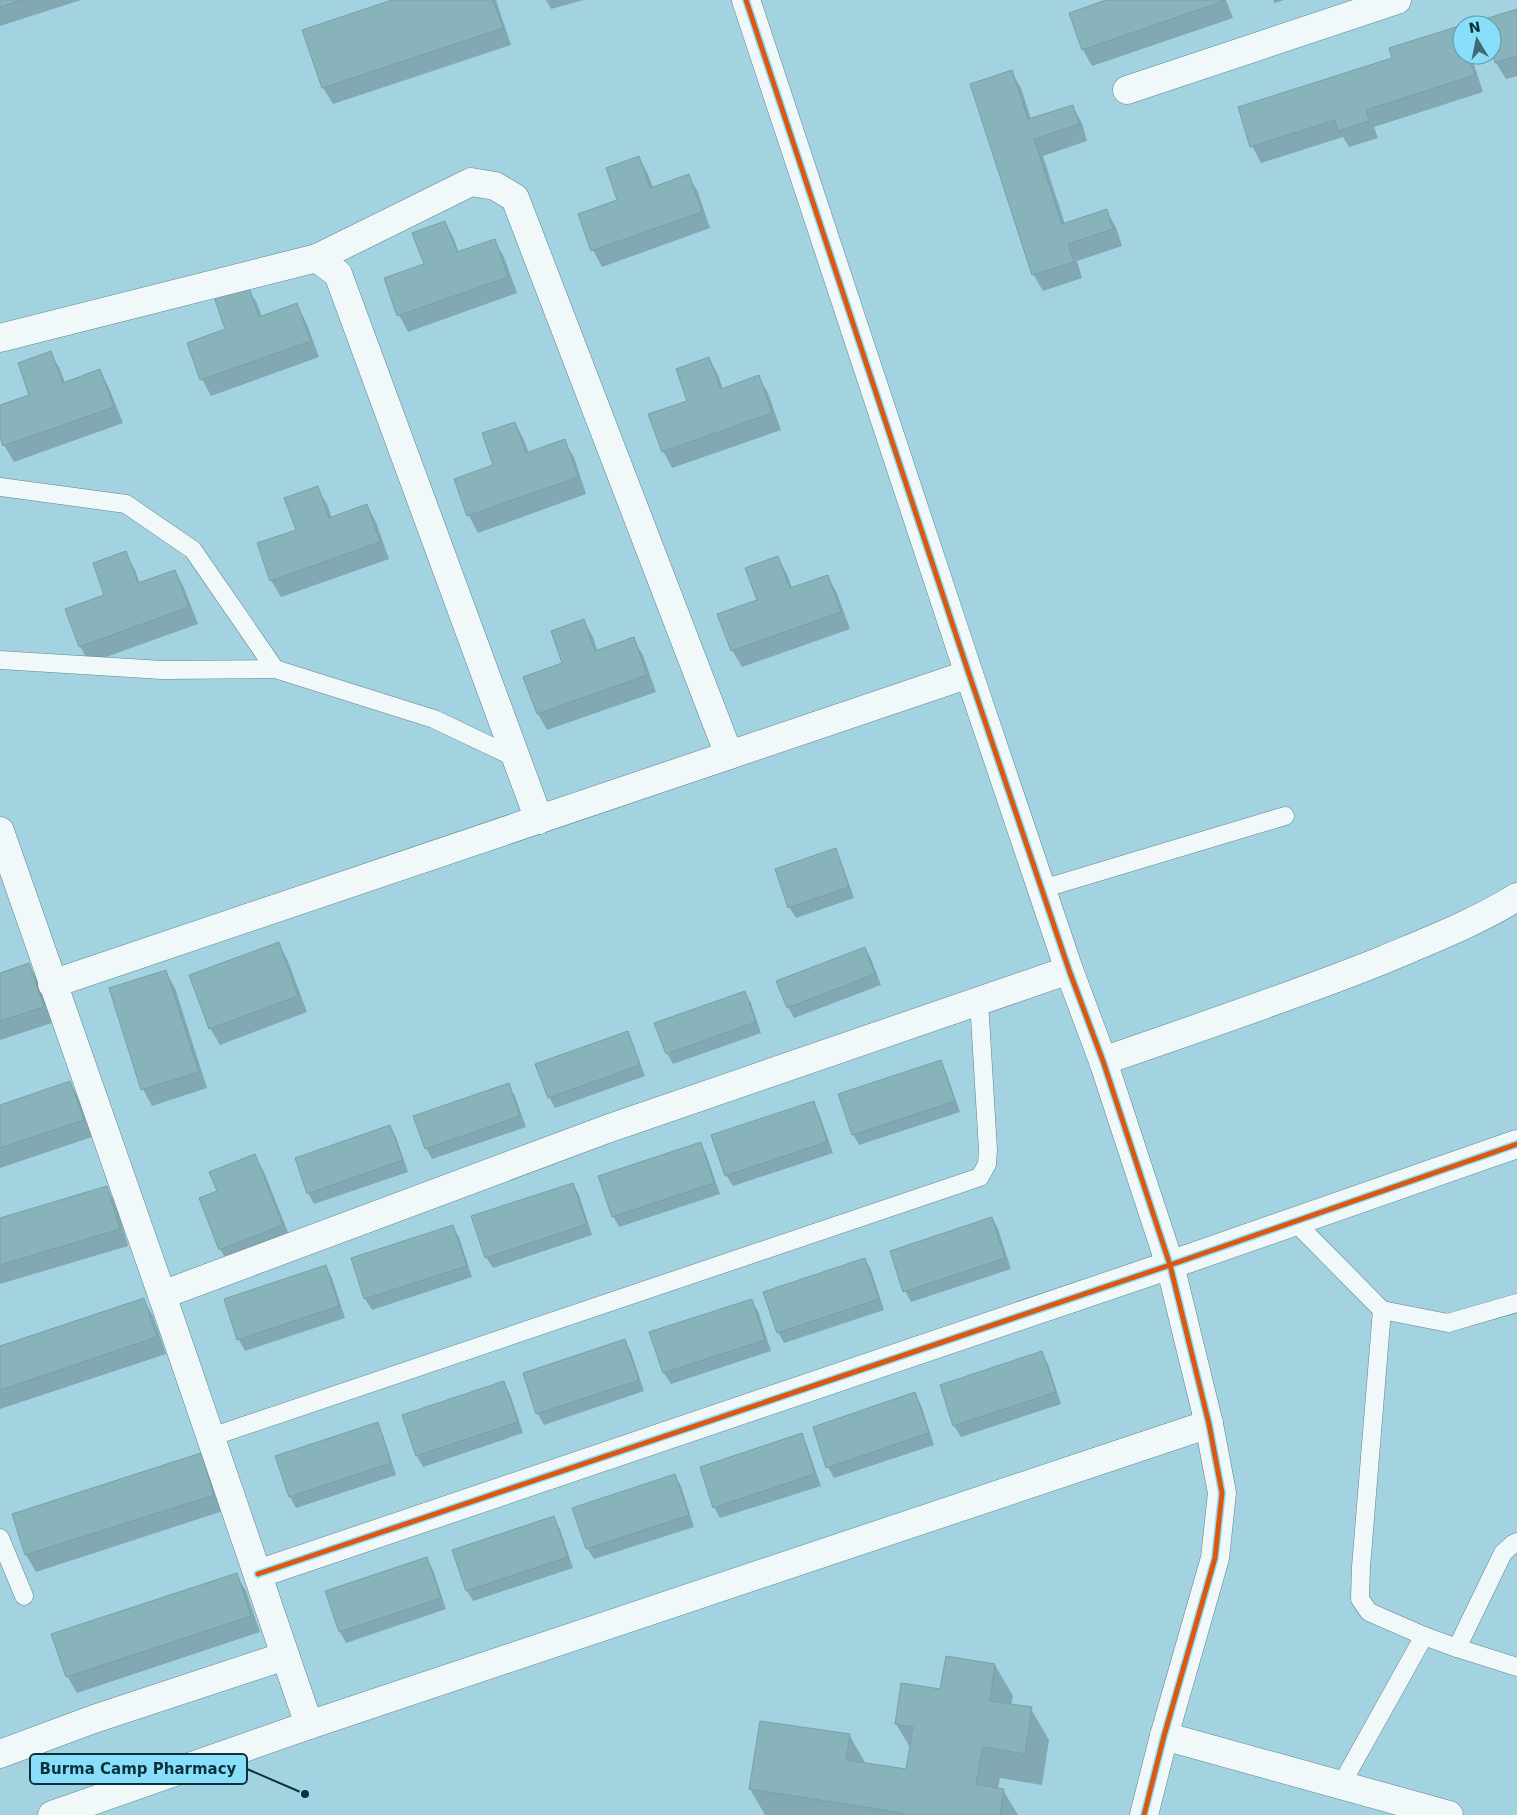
<svg xmlns="http://www.w3.org/2000/svg" width="1517" height="1815" font-family="'DejaVu Sans',sans-serif">
<style>
.shadow{fill:#0003}
.building{fill:#89b3ba;stroke:#78a0a8}
.lines{fill:none;stroke-linecap:round;stroke-linejoin:round}
.lane-casing{stroke:#60848e;stroke-width:19}
.street-casing{stroke:#60848e;stroke-width:29}
.lane{stroke:#f1f8fa;stroke-width:18}
.street{stroke:#f1f8fa;stroke-width:28}
.cycleway-casing{stroke:#89dffa;stroke-width:8}
.cycleway{stroke:#dd570e;stroke-width:5}
.leader{fill:none;stroke:#0b323c;stroke-width:2}
.callout-dot{fill:#0b323c;stroke:#89dffa;stroke-width:2}
.callout{fill:#89dffa;stroke:#0b323c;stroke-width:2}
.callout-label{font-size:15px;text-anchor:middle;font-weight:bold;fill:#0b323c}
</style>
<rect width="100%" height="100%" fill="#a3d2e0"/>
<g class="shadow">
<polygon points="0,0 81,0 0,26"/>
<polygon points="396,0 496,0 511,45 333,104 323,88 304,30"/>
<polygon points="546,0 584,0 551,9"/>
<polygon points="1109,0 1226,0 1233,18 1092,66 1083,50"/>
<polygon points="1273,0 1284,0 1275,3"/>
<polygon points="1517,11 1517,76 1506,79 1496,63 1492,48 1492,25 1485,25"/>
<polygon points="1458,27 1462,34 1462,55 1471,55 1483,92 1374,127 1378,138 1349,147 1343,137 1261,163 1252,146 1394,59"/>
<polygon points="1011,72 1021,88 1031,119 1072,106 1082,123 1087,141 1043,156 1065,224 1106,211 1116,227 1122,246 1077,261 1082,278 1043,291 1033,274"/>
<polygon points="639,158 648,174 653,188 688,176 698,192 710,228 602,267 593,250 580,214 619,200"/>
<polygon points="445,222 454,239 459,253 494,240 504,257 517,293 408,332 399,315 386,279 425,265"/>
<polygon points="247,287 257,303 262,317 297,305 306,322 319,357 211,396 202,379"/>
<polygon points="50,353 60,369 65,383 100,371 109,388 123,423 14,462 4,445 0,433 0,406 30,395"/>
<polygon points="709,358 718,375 723,389 758,376 768,393 781,430 672,468 663,451"/>
<polygon points="515,423 524,440 529,454 564,441 574,457 586,494 478,533 469,516 456,479 495,466"/>
<polygon points="317,488 327,504 332,518 367,505 376,522 389,559 281,597 271,580"/>
<polygon points="125,553 135,570 140,584 175,571 184,588 198,624 89,663 80,646 106,596"/>
<polygon points="778,558 787,574 792,588 827,576 837,593 850,629 742,667 732,650 758,600"/>
<polygon points="584,621 593,637 598,652 633,639 643,655 656,692 547,730 538,714 524,677 564,664"/>
<polygon points="835,850 841,861 854,898 796,918 789,907"/>
<polygon points="279,944 288,961 307,1012 220,1045 210,1028"/>
<polygon points="865,948 871,959 881,985 794,1018 788,1007"/>
<polygon points="29,965 38,981 52,1023 0,1040 0,974"/>
<polygon points="165,971 175,988 207,1088 152,1106 143,1089"/>
<polygon points="744,992 751,1003 761,1033 673,1064 667,1053"/>
<polygon points="627,1033 633,1044 645,1076 555,1108 549,1097"/>
<polygon points="940,1061 946,1072 960,1112 859,1145 853,1134"/>
<polygon points="70,1083 79,1099 92,1137 0,1168 0,1106"/>
<polygon points="508,1085 515,1096 526,1127 432,1159 426,1148"/>
<polygon points="813,1102 819,1113 833,1153 733,1186 726,1175"/>
<polygon points="390,1126 396,1137 408,1172 314,1204 308,1193"/>
<polygon points="700,1143 706,1154 720,1194 619,1227 613,1216"/>
<polygon points="255,1156 264,1172 292,1242 230,1266 220,1249 200,1199 219,1192"/>
<polygon points="573,1184 579,1195 592,1235 493,1268 486,1257"/>
<polygon points="106,1187 116,1204 128,1246 0,1284 0,1220"/>
<polygon points="992,1218 998,1229 1011,1269 911,1302 905,1291"/>
<polygon points="452,1226 459,1237 472,1277 372,1310 365,1299 352,1259"/>
<polygon points="865,1259 871,1270 884,1310 784,1343 778,1332"/>
<polygon points="326,1267 332,1278 345,1318 245,1351 239,1340 225,1300"/>
<polygon points="143,1299 153,1316 166,1354 0,1409 0,1348"/>
<polygon points="751,1300 758,1311 771,1351 671,1384 664,1373"/>
<polygon points="625,1341 631,1352 644,1391 544,1425 538,1414 524,1374"/>
<polygon points="1041,1353 1048,1364 1061,1404 961,1437 954,1426 941,1386"/>
<polygon points="504,1383 510,1394 523,1433 423,1467 417,1456 404,1416"/>
<polygon points="915,1394 921,1405 934,1445 834,1478 828,1467"/>
<polygon points="377,1424 383,1435 396,1475 296,1508 290,1497 277,1457"/>
<polygon points="801,1435 807,1446 821,1486 720,1518 714,1507"/>
<polygon points="201,1454 210,1471 223,1511 36,1572 26,1555 13,1515"/>
<polygon points="674,1475 681,1486 694,1527 594,1559 587,1548"/>
<polygon points="553,1518 560,1529 573,1568 473,1601 467,1591"/>
<polygon points="427,1559 433,1570 446,1609 346,1643 340,1632"/>
<polygon points="236,1575 246,1591 260,1632 77,1693 67,1676"/>
<polygon points="995,1665 1013,1696 1011,1706 1031,1709 1049,1740 1042,1785 1000,1778 998,1789 1003,1790 1018,1815 765,1815 750,1789 850,1736 866,1764 907,1771 911,1749 896,1724 942,1691"/>
</g>
<g class="building">
<polygon points="0,0 21,0 0,7"/>
<polygon points="392,0 493,0 503,28 322,88 302,30"/>
<polygon points="1106,0 1224,0 1224,1 1082,50 1069,13"/>
<polygon points="1517,9 1517,56 1495,63 1492,53 1492,25 1484,25 1482,20"/>
<polygon points="1459,26 1462,36 1462,55 1468,55 1475,75 1366,110 1369,121 1338,131 1335,120 1250,147 1238,107 1392,58 1389,48"/>
<polygon points="1012,70 1028,119 1073,105 1079,124 1034,139 1062,224 1107,209 1113,229 1068,244 1074,262 1032,275 970,84"/>
<polygon points="639,156 650,188 689,174 702,212 591,251 578,214 617,200 606,168"/>
<polygon points="445,221 457,252 495,239 508,277 397,316 384,278 424,264 412,233"/>
<polygon points="248,285 259,317 297,303 311,341 200,380 187,343 225,329 214,297"/>
<polygon points="51,351 63,383 100,369 114,407 3,446 0,437 0,405 29,395 18,363"/>
<polygon points="709,357 721,389 759,375 772,413 662,452 648,414 687,401 676,369"/>
<polygon points="515,422 526,453 565,439 578,477 467,516 454,479 493,465 482,433"/>
<polygon points="318,486 329,518 367,504 380,542 270,581 257,543 296,530 284,498"/>
<polygon points="126,551 138,583 175,570 189,607 79,647 65,609 104,595 93,563"/>
<polygon points="778,556 790,588 828,575 841,612 731,651 717,614 757,600 745,568"/>
<polygon points="584,619 595,651 634,637 647,675 537,714 523,677 562,663 551,631"/>
<polygon points="836,848 849,887 788,908 775,869"/>
<polygon points="279,942 298,996 209,1029 189,975"/>
<polygon points="865,947 875,974 787,1008 776,981"/>
<polygon points="29,963 44,1007 0,1021 0,973"/>
<polygon points="166,970 199,1072 141,1090 109,988"/>
<polygon points="745,991 756,1022 666,1054 654,1023"/>
<polygon points="628,1031 640,1065 548,1098 535,1064"/>
<polygon points="941,1060 955,1101 852,1135 838,1094"/>
<polygon points="70,1081 84,1120 0,1148 0,1105"/>
<polygon points="509,1083 520,1116 425,1149 413,1116"/>
<polygon points="814,1101 827,1142 725,1176 711,1135"/>
<polygon points="390,1125 403,1160 307,1194 295,1158"/>
<polygon points="701,1142 714,1183 612,1217 598,1176"/>
<polygon points="255,1154 283,1225 219,1250 199,1198 217,1191 209,1172"/>
<polygon points="573,1183 587,1224 485,1258 471,1216"/>
<polygon points="107,1186 120,1229 0,1265 0,1218"/>
<polygon points="992,1217 1005,1258 903,1292 890,1251"/>
<polygon points="453,1225 467,1266 364,1299 351,1258"/>
<polygon points="865,1258 879,1299 777,1333 763,1292"/>
<polygon points="326,1265 339,1306 237,1340 224,1299"/>
<polygon points="144,1298 157,1337 0,1390 0,1346"/>
<polygon points="752,1299 765,1340 663,1373 649,1332"/>
<polygon points="625,1339 639,1380 536,1414 523,1373"/>
<polygon points="1042,1351 1056,1392 953,1426 940,1385"/>
<polygon points="504,1381 518,1422 416,1456 402,1415"/>
<polygon points="915,1392 929,1433 826,1468 813,1427"/>
<polygon points="378,1422 391,1463 289,1497 275,1456"/>
<polygon points="802,1433 815,1474 713,1508 700,1467"/>
<polygon points="201,1453 214,1495 25,1555 12,1514"/>
<polygon points="675,1474 689,1515 586,1549 572,1508"/>
<polygon points="554,1516 568,1557 466,1591 452,1550"/>
<polygon points="427,1557 441,1598 339,1632 325,1591"/>
<polygon points="237,1573 251,1616 66,1677 51,1634"/>
<polygon points="946,1656 995,1664 990,1701 1032,1707 1025,1754 983,1747 976,1784 1004,1789 1000,1815 902,1815 903,1813 749,1789 760,1721 850,1734 846,1760 906,1769 913,1727 895,1724 901,1683 940,1689"/>
</g>
<g class="lines">
<defs>
<g id="lane">
<polyline points="0,487 126,504 193,550 275,669"/>
<polyline points="0,660 162,670 275,669 434,719 516,758"/>
<polyline points="1042,889 1285,816"/>
<polyline points="1294,1221 1382,1310 1448,1323 1517,1303"/>
<polyline points="1382,1310 1361,1567 1360,1599 1369,1612 1424,1636 1457,1648 1503,1553 1513,1544 1517,1542"/>
<polyline points="211,1437 980,1177 987,1164 988,1150 979,1001"/>
<polyline points="0,1538 24,1596"/>
<polyline points="1457,1648 1517,1667"/>
<polyline points="1341,1785 1424,1636"/>
</g>
<g id="street">
<polyline points="746,0 969,674 1069,970 1103,1061 1170,1265 1209,1424 1222,1493 1215,1558 1164,1736 1144,1815"/>
<polyline points="1127,90 1397,0"/>
<polyline points="317,258 471,182 495,186 515,198 729,755"/>
<polyline points="0,338 317,258 338,274 539,820"/>
<polyline points="0,831 162,1295 309,1725"/>
<polyline points="52,984 969,674"/>
<path d="M1103,1061C1197,1028 1291,997 1383,960C1428,941 1475,923 1517,897"/>
<polyline points="162,1295 607,1129 1069,970"/>
<polyline points="258,1574 1170,1265 1517,1144"/>
<polyline points="1164,1736 1449,1815"/>
<polyline points="0,1754 94,1719 285,1656"/>
<polyline points="52,1815 309,1725 1209,1424"/>
</g>
</defs>
<use href="#lane" class="lane-casing"/>
<use href="#street" class="street-casing"/>
<use href="#lane" class="lane"/>
<use href="#street" class="street"/>
<defs>
<g id="cycleway">
<polyline points="746,0 969,674 1069,970 1103,1061 1170,1265 1209,1424 1222,1493 1215,1558 1164,1736 1144,1815"/>
<polyline points="258,1574 1170,1265 1517,1144"/>
</g>
</defs>
<use href="#cycleway" class="cycleway-casing"/>
<use href="#cycleway" class="cycleway"/>
</g>
<path class="leader" d="M305 1794L247 1769"/>
<circle class="callout-dot" cx="305" cy="1794" r="5"/>
<rect class="callout" x="30" y="1754" width="217" height="30" rx="5"/>
<g class="callout-label">
<text x="138" y="1774">Burma Camp Pharmacy</text>
</g>
<g transform="translate(1477 40) rotate(350)"><circle r="24" fill="#89dffa" stroke="#579aae"/>
<path d="M0-4L9 19L0 12L-9 19Z" fill="#406a75"/>
<text y="-8" font-size="14" font-weight="bold" text-anchor="middle" fill="#0b323c">N</text>
</g>
</svg>
